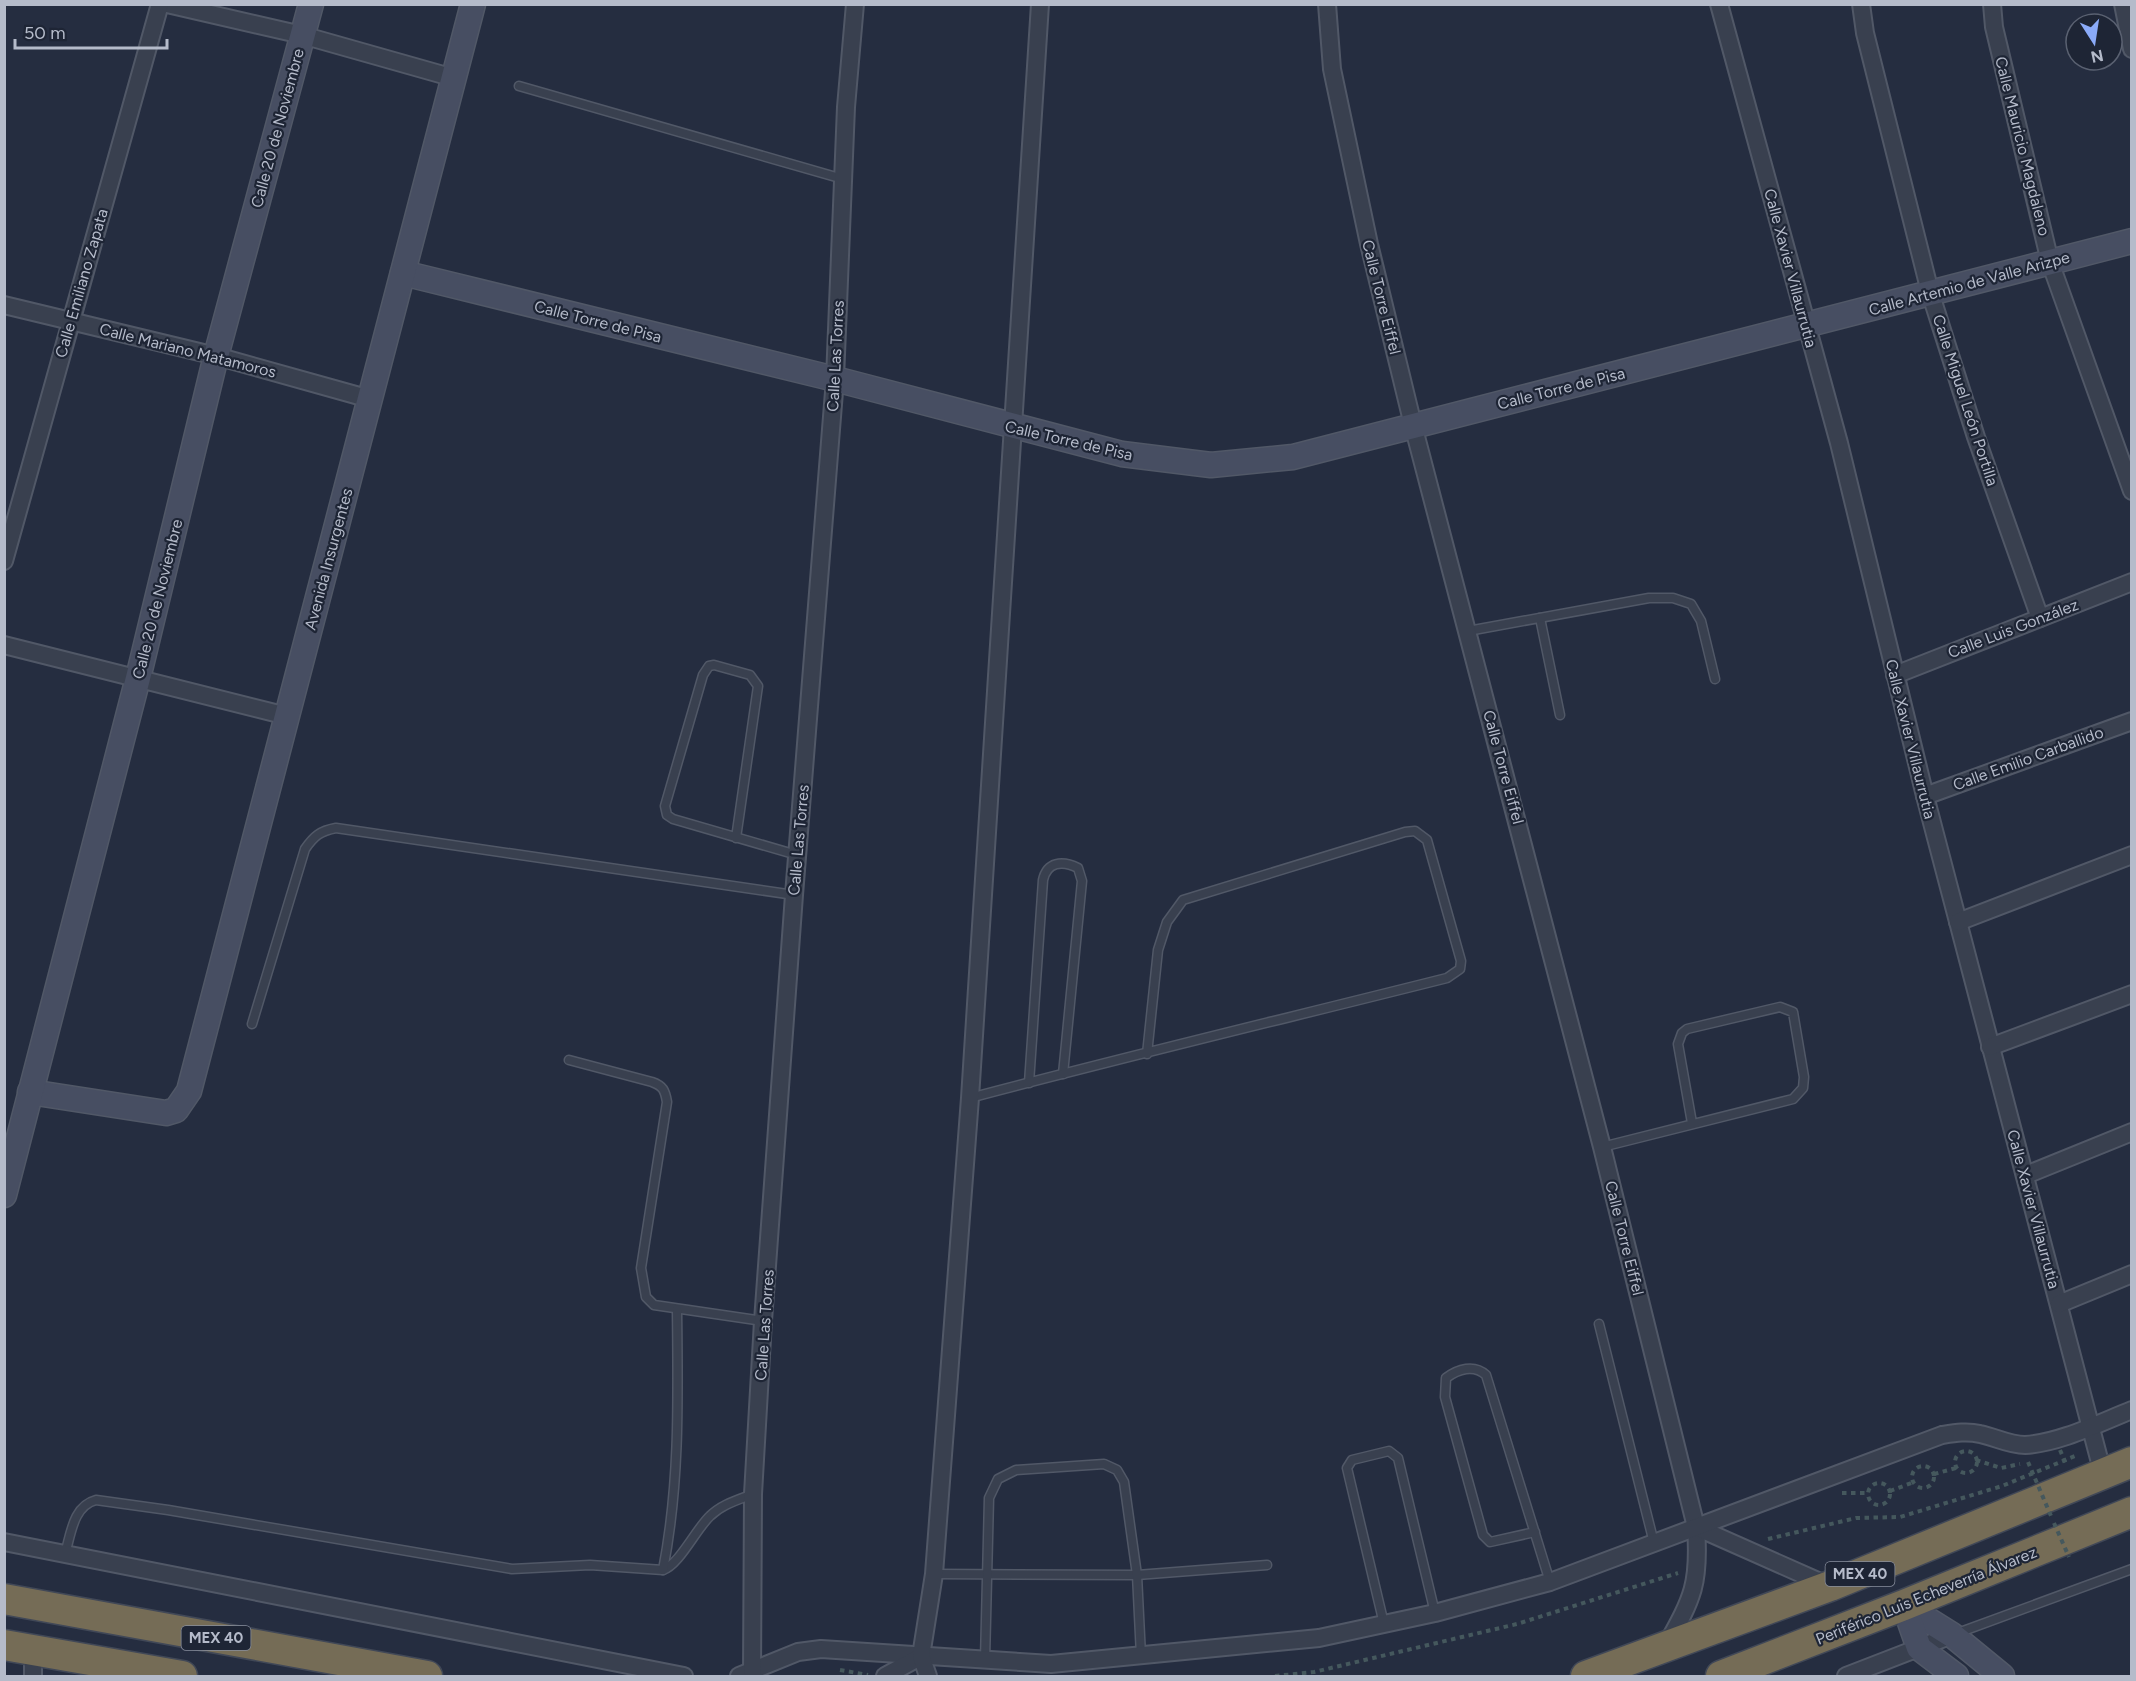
<svg xmlns="http://www.w3.org/2000/svg" width="2136" height="1681" font-family="Figtree,sans-serif">
<style>
.lines{fill:none;stroke-linecap:round;stroke-linejoin:round}
.lane-casing{stroke:#515867;stroke-width:11}
.street-casing{stroke:#515867;stroke-width:20}
.secondary-casing{stroke:#515867;stroke-width:27}
.highway-casing{stroke:#414857;stroke-width:33}
.path{stroke:#45585d;stroke-width:4;stroke-dasharray:4.5 4.5;stroke-linecap:butt}
.lane{stroke:#39404f;stroke-width:8}
.street{stroke:#39404f;stroke-width:16}
.secondary{stroke:#474e62;stroke-width:24}
.highway{stroke:#756c56;stroke-width:30}
.path-bridge{stroke:#45585d;stroke-width:4;stroke-dasharray:4.5 4.5;stroke-linecap:butt}
.labels{text-anchor:middle;stroke-width:4.5;stroke-linejoin:round;paint-order:stroke}
.shield{fill:#1e2535;stroke:#888e9d;stroke-width:1.5}
.shield-label{font-size:15px;font-weight:bold;fill:#b5bbca}
.street-label{font-size:16px;fill:#b5bbca;stroke:#1e2535}
</style>
<rect width="100%" height="100%" fill="#252d40"/>
<g class="lines">
<defs>
<g id="lane">
<polyline points="519,86 843,179"/>
<polyline points="1540,618 1560,715"/>
<polyline points="1468,631 1649,598 1673,598 1691,604 1701,621 1715,679"/>
<polyline points="736,838 758,686 750,675 714,665 709,666 703,675 665,806 667,815 673,819 797,855"/>
<path d="M252,1024L305,849C314,836 320,831 336,828L794,895"/>
<path d="M569,1060L652,1082C663,1086 665,1090 667,1102L641,1268L646,1297L654,1305L763,1321"/>
<path d="M1029,1083L1043,880C1047,862 1062,860 1078,868L1082,881L1063,1074"/>
<path d="M970,1098C1128,1056 1288,1018 1447,978L1460,969L1461,961L1427,840L1415,831L1405,832L1183,900L1167,922L1158,950L1147,1054"/>
<polyline points="1602,1147 1793,1099 1803,1088 1804,1077 1793,1012 1780,1007 1687,1029 1682,1033 1678,1044 1692,1123"/>
<polyline points="1599,1324 1654,1543"/>
<path d="M1535,1532L1490,1542L1483,1535L1445,1397L1446,1378C1458,1369 1474,1364 1486,1375L1550,1582"/>
<path d="M65,1554C71,1534 73,1506 96,1500L168,1510L512,1569L590,1565L663,1570C679,1565 696,1529 710,1516C722,1504 738,1500 753,1494"/>
<path d="M663,1570C680,1483 678,1397 677,1309"/>
<polyline points="934,1574 1137,1575 1267,1565"/>
<polyline points="1384,1624 1347,1468 1352,1460 1389,1451 1398,1458 1435,1613"/>
<polyline points="1955,1634 2132,1569"/>
<polyline points="985,1660 989,1498 998,1479 1016,1470 1104,1464 1117,1470 1124,1482 1137,1575 1141,1656"/>
</g>
<g id="street">
<polyline points="167,4 302,35 454,78"/>
<path d="M1327,4L1332,69L1369,244L1413,425L1602,1147L1696,1527C1700,1584 1693,1597 1666,1646"/>
<polyline points="1719,4 1839,443 1925,796 2103,1474"/>
<polyline points="1861,4 1865,33 1930,292 1976,437 2040,618"/>
<polyline points="1992,4 1994,27 2050,262 2132,491"/>
<polyline points="2123,4 2132,49"/>
<polyline points="4,305 216,356 370,399"/>
<polyline points="4,561 160,4"/>
<polyline points="4,645 287,716"/>
<polyline points="1895,675 2132,582"/>
<polyline points="1925,796 2132,721"/>
<polyline points="1958,922 2132,855"/>
<polyline points="1990,1047 2132,994"/>
<polyline points="2026,1175 2132,1132"/>
<polyline points="2059,1304 2132,1274"/>
<polyline points="1696,1527 1829,1586"/>
<polyline points="4,1542 684,1676"/>
<polyline points="33,1650 33,1676"/>
<path d="M739,1676L798,1652L821,1649L1051,1664L1319,1638L1435,1613L1550,1582L1942,1435C1955,1433 1967,1431 1980,1434C1995,1437 2009,1445 2025,1445C2060,1443 2099,1423 2132,1410"/>
<polyline points="752,1676 753,1494 763,1321 794,895 835,379 846,107 855,4"/>
<polyline points="885,1676 920,1657"/>
<polyline points="928,1676 921,1656 934,1574 970,1098 1040,4"/>
<polyline points="1846,1676 1952,1635"/>
</g>
<g id="secondary">
<polyline points="403,273 835,379 1122,454 1211,465 1293,457 2132,241"/>
<polyline points="30,1092 166,1113 176,1110 189,1091 473,4"/>
<polyline points="4,1195 138,678 216,356 311,4"/>
<polyline points="1904,1605 1952,1635 2002,1676"/>
<polyline points="1904,1605 1919,1648 1956,1676"/>
</g>
<g id="highway">
<polyline points="4,1599 427,1676"/>
<polyline points="4,1645 182,1676"/>
<polyline points="1586,1676 1830,1586 2132,1462"/>
<polyline points="1721,1676 1904,1605 2132,1512"/>
</g>
</defs>
<use href="#lane" class="lane-casing"/>
<use href="#street" class="street-casing"/>
<use href="#secondary" class="secondary-casing"/>
<use href="#highway" class="highway-casing"/>
<g class="path">
<circle cx="1966" cy="1462" r="11"/>
<polyline points="1976,1460 2001,1468 2020,1464"/>
<circle cx="1923" cy="1477" r="11"/>
<polyline points="1934,1474 1956,1468"/>
<circle cx="1879" cy="1494" r="11"/>
<polyline points="1890,1491 1914,1482"/>
<polyline points="1842,1493 1868,1493"/>
<polyline points="1768,1539 1856,1518 1900,1517 2002,1486 2075,1456"/>
<polyline points="840,1670 868,1675"/>
<polyline points="1275,1676 1314,1672 1517,1624 1678,1573"/>
</g>
<use href="#lane" class="lane"/>
<use href="#street" class="street"/>
<use href="#secondary" class="secondary"/>
<use href="#highway" class="highway"/>
<g class="path-bridge">
<polyline points="2060,1450 2066,1464"/>
<polyline points="2028,1462 2051,1516"/>
<polyline points="2054,1523 2069,1557"/>
</g>
</g>
<g class="labels">
<g class="shield">
<rect x="1825.5" y="1562" width="69" height="24" rx="4.5"/>
<rect x="181.5" y="1626" width="69" height="24" rx="4.5"/>
</g>
<g class="shield-label">
<text x="1860" y="1579">MEX 40</text>
<text x="216" y="1643">MEX 40</text>
</g>
<g class="street-label">
<text transform="translate(277 128) rotate(-75)" y="6">Calle 20 de Noviembre</text>
<text transform="translate(2023 146) rotate(76)" y="6">Calle Mauricio Magdaleno</text>
<text transform="translate(1791 268) rotate(75)" y="6">Calle Xavier Villaurrutia</text>
<text transform="translate(81 283) rotate(-74)" y="6">Calle Emiliano Zapata</text>
<text transform="translate(1969 283) rotate(-15)" y="6">Calle Artemio de Valle Arizpe</text>
<text transform="translate(1382 297) rotate(76)" y="6">Calle Torre Eiffel</text>
<text transform="translate(598 321) rotate(14)" y="6">Calle Torre de Pisa</text>
<text transform="translate(188 350) rotate(14)" y="6">Calle Mariano Matamoros</text>
<text transform="translate(835 356) rotate(-87)" y="6">Calle Las Torres</text>
<text transform="translate(1561 388) rotate(-14)" y="6">Calle Torre de Pisa</text>
<text transform="translate(1966 400) rotate(72)" y="6">Calle Miguel León Portilla</text>
<text transform="translate(1069 440) rotate(13)" y="6">Calle Torre de Pisa</text>
<text transform="translate(328 559) rotate(-75)" y="6">Avenida Insurgentes</text>
<text transform="translate(157 599) rotate(-76)" y="6">Calle 20 de Noviembre</text>
<text transform="translate(2013 628) rotate(-21)" y="6">Calle Luis González</text>
<text transform="translate(1911 739) rotate(76)" y="6">Calle Xavier Villaurrutia</text>
<text transform="translate(2028 758) rotate(-20)" y="6">Calle Emilio Carballido</text>
<text transform="translate(1504 767) rotate(75)" y="6">Calle Torre Eiffel</text>
<text transform="translate(798 840) rotate(-85)" y="6">Calle Las Torres</text>
<text transform="translate(2034 1209) rotate(75)" y="6">Calle Xavier Villaurrutia</text>
<text transform="translate(1625 1238) rotate(76)" y="6">Calle Torre Eiffel</text>
<text transform="translate(764 1325) rotate(-86)" y="6">Calle Las Torres</text>
<text transform="translate(1926 1595) rotate(-22)" y="6">Periférico Luis Echeverría Álvarez</text>
</g>
</g>
<rect width="2136" height="1681" fill="none" stroke="#b5bbca" stroke-width="12"/>
<g transform="translate(2094 42) rotate(168)"><circle r="28" fill="#1e2535" stroke="#5a6171" stroke-width="1.5"/>
<path d="M0-4.5L10 22L0 15L-10 22Z" fill="#8babf9"/>
<text y="-9" font-size="16" font-weight="bold" text-anchor="middle" fill="#b5bbca">N</text>
</g>
<path d="M15 39v9h152v-9" fill="none" stroke="#b5bbca" stroke-width="3"/>
<text x="24" y="39" font-size="18" fill="#b5bbca" stroke="#1e2535" stroke-width="4.5" paint-order="stroke">50 m</text>
</svg>
